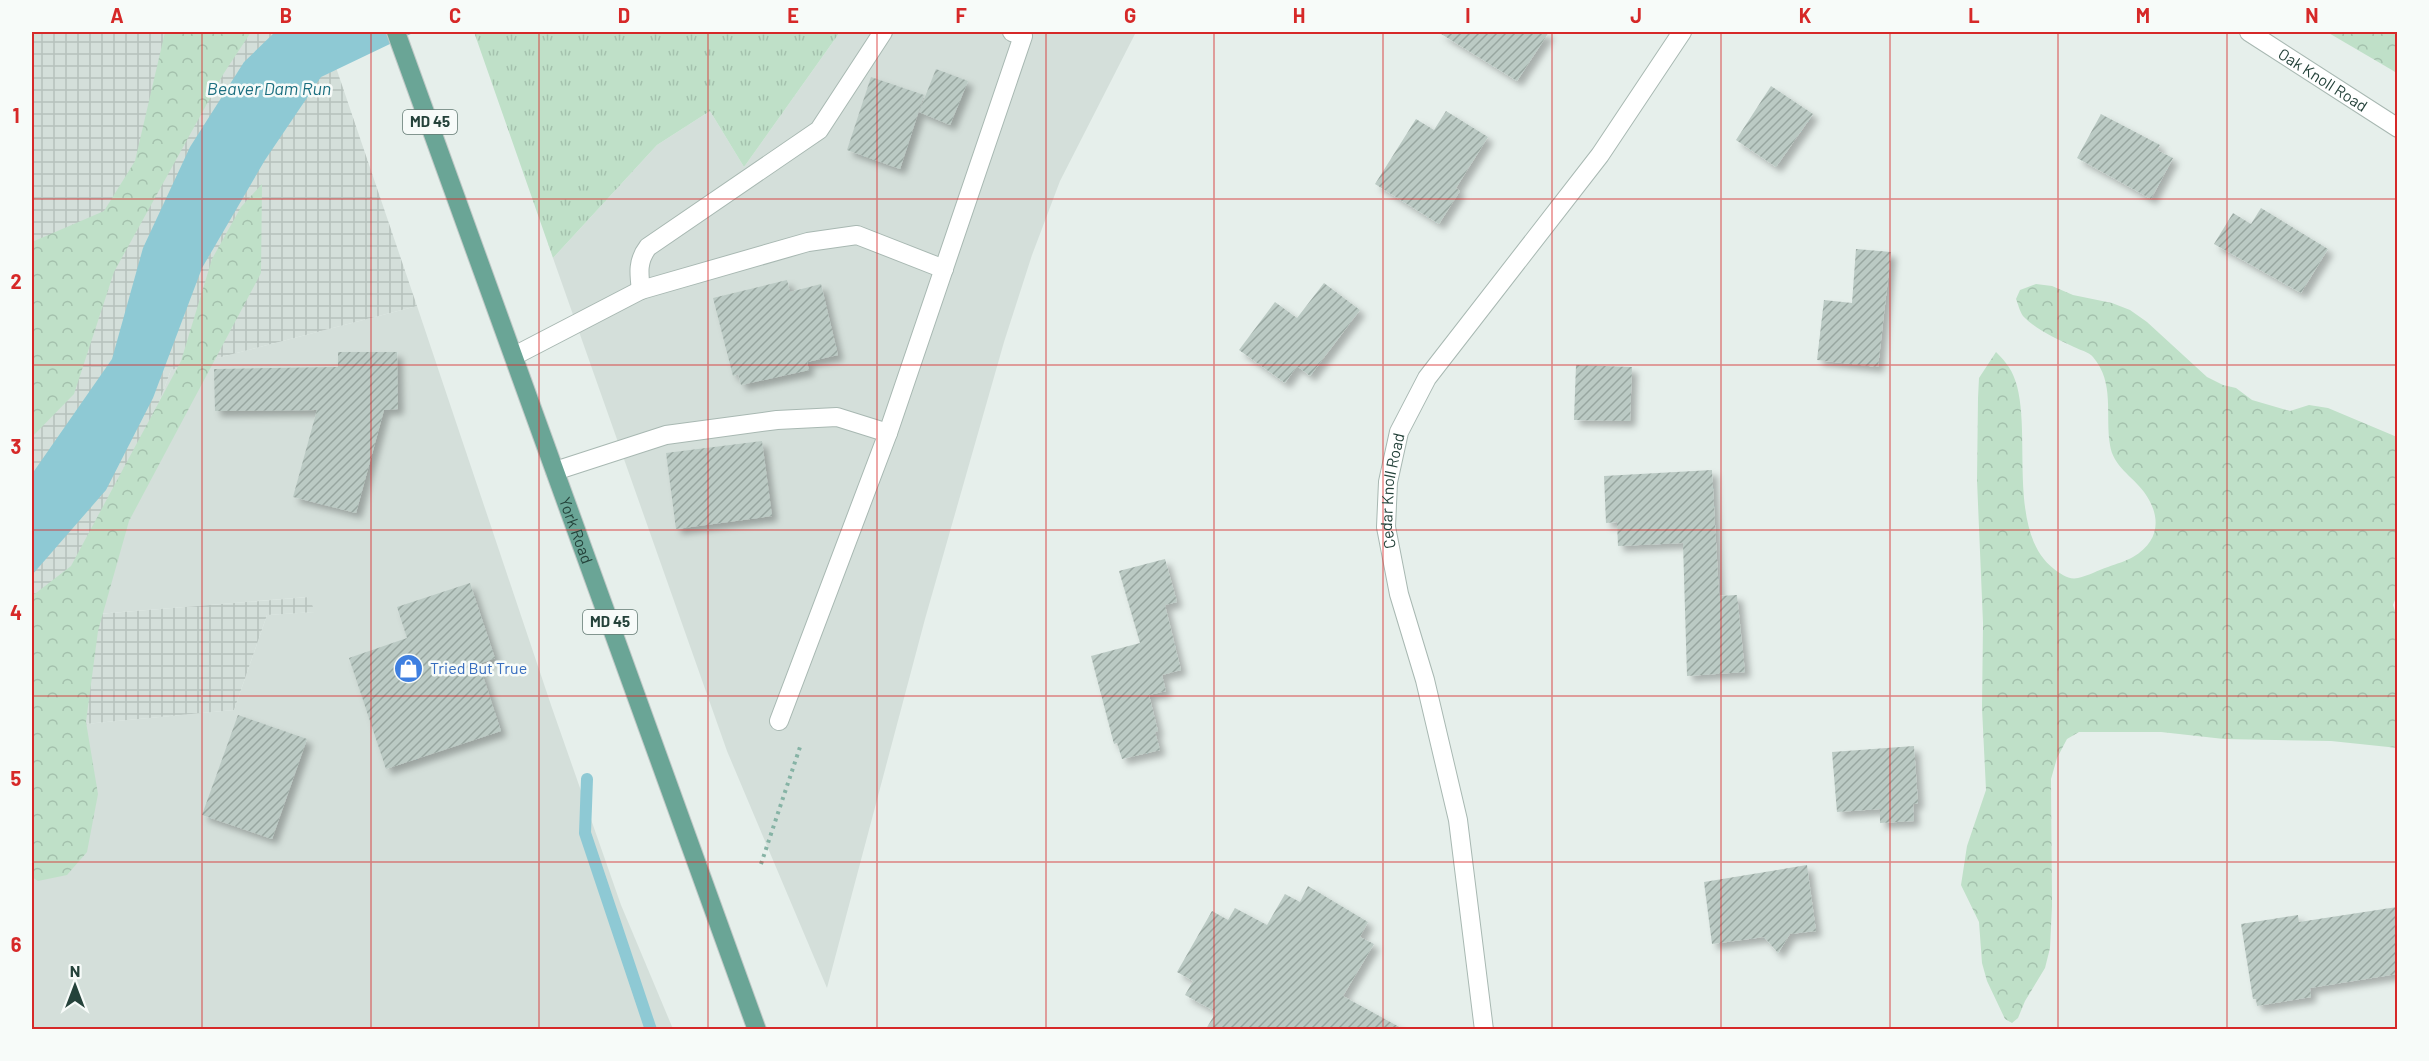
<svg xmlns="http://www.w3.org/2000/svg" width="2429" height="1061" font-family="Barlow,sans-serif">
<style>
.built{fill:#d4dfda}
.industrial{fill:url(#industrial-grid)}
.grass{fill:url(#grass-tufts)}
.forest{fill:url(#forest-crowns)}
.water{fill:#8ec9d4}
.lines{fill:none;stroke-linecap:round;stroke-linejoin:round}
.stream{stroke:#8ec9d4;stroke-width:12}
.building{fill:url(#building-hatch);filter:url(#shadow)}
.lane-casing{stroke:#a8b8b2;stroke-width:20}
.street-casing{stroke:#a8b8b2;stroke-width:20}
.primary-casing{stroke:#c2cac8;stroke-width:20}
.path{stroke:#86b3a5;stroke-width:4;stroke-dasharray:3 4.5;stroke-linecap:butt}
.lane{stroke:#fff;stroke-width:18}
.street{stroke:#fff;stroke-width:18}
.primary{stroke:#6aa596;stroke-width:18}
.grid{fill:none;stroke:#d62828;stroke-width:1.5;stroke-opacity:0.55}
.labels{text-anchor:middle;stroke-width:5;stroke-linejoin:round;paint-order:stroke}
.shield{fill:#f7fbf9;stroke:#637a73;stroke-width:1.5}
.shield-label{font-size:15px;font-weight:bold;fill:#24423a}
.street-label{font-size:16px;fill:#24423a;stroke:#f7fbf9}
.shop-label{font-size:16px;fill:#366cbe;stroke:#f7fbf9;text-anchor:start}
.water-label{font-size:18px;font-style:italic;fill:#1c6f80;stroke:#f7fbf9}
.neatline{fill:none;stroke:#d62828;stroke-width:2}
.grid-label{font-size:20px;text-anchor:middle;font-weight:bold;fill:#d62828}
</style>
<defs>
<pattern id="industrial-grid" width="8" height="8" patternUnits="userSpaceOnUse" patternTransform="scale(1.5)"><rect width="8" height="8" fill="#d4dfda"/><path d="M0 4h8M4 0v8" fill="none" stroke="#b6c1bc"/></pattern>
<pattern id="grass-tufts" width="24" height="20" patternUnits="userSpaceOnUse" patternTransform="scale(1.5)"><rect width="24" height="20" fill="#bfe0c8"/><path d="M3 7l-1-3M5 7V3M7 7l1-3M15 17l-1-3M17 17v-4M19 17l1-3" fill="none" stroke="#a4c1ad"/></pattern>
<pattern id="forest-crowns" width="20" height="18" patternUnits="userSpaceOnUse" patternTransform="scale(1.5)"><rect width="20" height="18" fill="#bfe0c8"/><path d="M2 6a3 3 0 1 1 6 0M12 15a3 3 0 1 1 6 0" fill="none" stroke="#a4c1ad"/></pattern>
<pattern id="building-hatch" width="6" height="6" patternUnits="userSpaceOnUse" patternTransform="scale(1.5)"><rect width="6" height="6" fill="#bbcac4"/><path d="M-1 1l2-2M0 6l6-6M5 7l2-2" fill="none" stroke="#98a6a0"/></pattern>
<filter id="shadow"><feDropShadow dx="5.5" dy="5.5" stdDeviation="3" flood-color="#0004"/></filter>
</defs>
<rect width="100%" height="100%" fill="#e6efeb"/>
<g class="built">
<polygon points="840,32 1136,32 1060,181 1032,255 1004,342 925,619 827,988 727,751 553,258 657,145 710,111 744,167"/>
<polygon points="417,306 552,708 621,905 673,1029 32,1030 32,729 234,710 267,615 314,612 308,597 72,616 115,521 171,370"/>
</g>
<polygon class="industrial" points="32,32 324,32 417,306 171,370 115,521 73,616 309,597 315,612 267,615 234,710 32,729"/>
<polygon class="grass" points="474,32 840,32 744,167 710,111 657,145 553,258"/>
<g class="forest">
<polygon points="165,32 251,32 224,73 114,272 74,394 32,437 32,242 104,211 135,161"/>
<polygon points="2327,32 2397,32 2397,73"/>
<polygon points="262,184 261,273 129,521 98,631 86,722 98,794 87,852 67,875 38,881 32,877 32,596 71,566 181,361 212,259 241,207"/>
<path d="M2036,284L2052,286L2073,295L2112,303L2130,310L2147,322L2207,377L2223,385L2236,388L2252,400L2290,411L2309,405L2328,408L2397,437L2398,592L2393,605L2398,620V748L2331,741L2224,739L2161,732H2079L2067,739L2057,758L2051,779L2052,906L2050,948L2045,968L2025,1001L2018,1018L2012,1023L2005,1019L1987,981L1982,963L1979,922L1961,885L1967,846L1986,790L1982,708L1983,623L1977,480L1978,398L1979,378L1996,352C2007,363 2013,371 2017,386C2031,439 2007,533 2054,569C2061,574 2068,580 2078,578C2088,576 2098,570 2108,567C2116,564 2126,561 2133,557C2161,541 2161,515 2144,492C2132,476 2113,466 2110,445C2105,414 2115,383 2093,357C2089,352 2080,350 2074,347C2057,339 2036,330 2023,316C2020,312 2018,304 2016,299L2020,290Z"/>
</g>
<polygon class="water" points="275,32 415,32 321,77 265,160 202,268 153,398 106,490 32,575 32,474 112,359 143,248 190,147 244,62"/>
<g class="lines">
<polyline class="stream" points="587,779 585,833 651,1030"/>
</g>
<g class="building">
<polygon points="1438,32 1549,32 1517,81"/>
<polygon points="936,69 968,81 950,125 919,112"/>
<polygon points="871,77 924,95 900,169 847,150"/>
<polygon points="1771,86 1813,114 1776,167 1736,140"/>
<polygon points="1446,111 1488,137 1456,188 1460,191 1439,224 1375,184 1416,119 1434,130"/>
<polygon points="2101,114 2160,145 2157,150 2173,158 2151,199 2077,158"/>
<polygon points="2261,208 2328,249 2301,293 2214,244 2233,213 2251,224"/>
<polygon points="1856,249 1891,252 1878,367 1817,360 1824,300 1852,303"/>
<polygon points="787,280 790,292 821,284 838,355 807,362 809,370 741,385 738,374 733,376 713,298"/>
<polygon points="1324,283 1360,310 1310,376 1297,366 1285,383 1239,350 1275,302 1297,318"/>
<polygon points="338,352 397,352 398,409 384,410 356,513 293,497 317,410 215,411 214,369 338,367"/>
<polygon points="1576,365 1632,367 1630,421 1574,420"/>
<polygon points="762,441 772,516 676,529 666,453"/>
<polygon points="1712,470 1719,596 1737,595 1745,672 1687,676 1683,543 1618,546 1617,522 1606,523 1604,476"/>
<polygon points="1165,559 1177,602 1165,605 1181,670 1162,675 1166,691 1149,695 1158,731 1155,732 1160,750 1122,759 1117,743 1114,744 1091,656 1140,643 1119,571"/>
<polygon points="470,583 495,658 479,664 501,731 386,769 349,658 407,638 397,607"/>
<polygon points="238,715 307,739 272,839 202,815"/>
<polygon points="1914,746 1918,803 1913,804 1914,821 1880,823 1880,809 1837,812 1832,752"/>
<polygon points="1807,865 1816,931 1790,934 1778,953 1764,937 1712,944 1704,882"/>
<polygon points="1308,886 1368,922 1360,937 1374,944 1343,996 1403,1029 1206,1029 1216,1012 1185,995 1193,981 1177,972 1212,911 1228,920 1235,908 1267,925 1285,894 1300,902"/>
<polygon points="2397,907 2397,974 2310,988 2311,997 2257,1006 2256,999 2253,999 2241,924 2298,915 2299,922"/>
</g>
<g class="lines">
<defs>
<g id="lane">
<path d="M641,290C639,274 637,261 648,247L819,130L883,32"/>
<polyline points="514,356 641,290 808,242 857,235 944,269"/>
<polyline points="555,471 666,435 777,420 837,417 888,433"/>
<polyline points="779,721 888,433 1023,36 1012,32"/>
</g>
<g id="street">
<path id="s1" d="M2249,32L2398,128"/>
<path id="s2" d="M1484,1030L1458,820L1425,680L1399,594L1386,527L1388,482L1399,432L1427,378L1600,155L1682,32"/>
</g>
<g id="primary">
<path id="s3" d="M396,32L757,1030"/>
</g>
</defs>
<use href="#lane" class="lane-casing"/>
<use href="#street" class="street-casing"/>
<use href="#primary" class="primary-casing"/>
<polyline class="path" points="761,864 801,744"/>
<use href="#lane" class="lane"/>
<use href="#street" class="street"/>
<use href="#primary" class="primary"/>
</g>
<path class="grid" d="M202,32V1030M371,32V1030M539,32V1030M708,32V1030M877,32V1030M1046,32V1030M1214,32V1030M1383,32V1030M1552,32V1030M1721,32V1030M1890,32V1030M2058,32V1030M2227,32V1030M32,199H2398M32,365H2398M32,530H2398M32,696H2398M32,862H2398"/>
<defs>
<symbol id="shop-disc" viewBox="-11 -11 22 22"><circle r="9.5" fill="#3f7fe0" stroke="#f7fbf9"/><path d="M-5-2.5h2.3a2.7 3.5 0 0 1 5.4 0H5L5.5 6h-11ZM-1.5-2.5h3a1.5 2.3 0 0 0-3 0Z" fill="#fff"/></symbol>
</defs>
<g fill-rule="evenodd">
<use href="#shop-disc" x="392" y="652" width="33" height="33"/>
</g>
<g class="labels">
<g class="shield">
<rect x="403" y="110" width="54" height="24" rx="4.5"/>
<rect x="583" y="610" width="54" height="24" rx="4.5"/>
</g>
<g class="shield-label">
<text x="430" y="127">MD 45</text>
<text x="610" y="627">MD 45</text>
</g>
<g class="street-label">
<text dy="6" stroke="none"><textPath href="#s1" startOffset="88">Oak Knoll Road</textPath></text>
<text dy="6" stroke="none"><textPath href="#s2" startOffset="550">Cedar Knoll Road</textPath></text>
<text dy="6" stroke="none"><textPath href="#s3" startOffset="530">York Road</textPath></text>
</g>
<g class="shop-label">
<text x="430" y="674">Tried But True</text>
</g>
<g class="water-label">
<text x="269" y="95">Beaver Dam Run</text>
</g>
</g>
<rect width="2429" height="1061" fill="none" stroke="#f7fbf9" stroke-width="66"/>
<g transform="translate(75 986)" stroke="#f7fbf9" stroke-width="4.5" paint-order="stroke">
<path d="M0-4.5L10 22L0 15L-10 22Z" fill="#24423a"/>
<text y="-9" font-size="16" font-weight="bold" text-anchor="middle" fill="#24423a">N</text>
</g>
<rect x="33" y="33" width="2363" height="995" class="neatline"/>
<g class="grid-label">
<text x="117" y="23">A</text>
<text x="286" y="23">B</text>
<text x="455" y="23">C</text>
<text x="624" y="23">D</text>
<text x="793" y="23">E</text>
<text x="961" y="23">F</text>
<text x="1130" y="23">G</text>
<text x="1299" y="23">H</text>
<text x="1468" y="23">I</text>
<text x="1636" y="23">J</text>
<text x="1805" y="23">K</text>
<text x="1974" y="23">L</text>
<text x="2143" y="23">M</text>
<text x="2312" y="23">N</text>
<text x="16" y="123">1</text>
<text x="16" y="289">2</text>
<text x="16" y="454">3</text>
<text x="16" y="620">4</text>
<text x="16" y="786">5</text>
<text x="16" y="952">6</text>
</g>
</svg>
